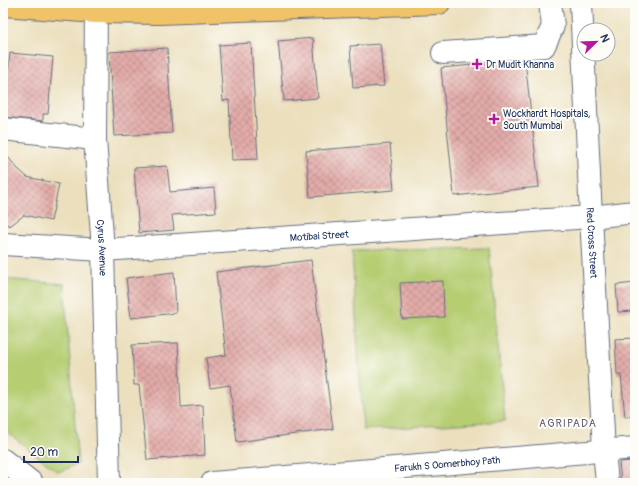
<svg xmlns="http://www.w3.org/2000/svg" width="638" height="486" font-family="Pangolin,sans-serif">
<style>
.green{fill:#b6cd72;stroke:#687e68}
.building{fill:url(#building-cross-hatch)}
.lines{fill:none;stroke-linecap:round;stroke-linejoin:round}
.minor-casing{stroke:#646d7f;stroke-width:24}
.major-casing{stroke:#646d7f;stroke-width:24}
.minor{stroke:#fff;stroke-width:22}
.major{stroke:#f0c369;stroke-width:22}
.poi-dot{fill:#b5179e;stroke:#fdfcf7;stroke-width:1.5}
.labels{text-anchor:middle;stroke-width:4;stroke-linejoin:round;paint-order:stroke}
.poi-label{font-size:10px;fill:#1b2f5e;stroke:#fdfcf7;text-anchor:start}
.street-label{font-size:10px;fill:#1b2f5e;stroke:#fdfcf7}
.neighbourhood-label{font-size:11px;letter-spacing:1px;fill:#615b78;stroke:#fdfcf7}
</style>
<defs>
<pattern id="building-cross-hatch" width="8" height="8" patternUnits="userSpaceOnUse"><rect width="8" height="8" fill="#e3aca9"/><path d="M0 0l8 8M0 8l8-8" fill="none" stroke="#b78c8d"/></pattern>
</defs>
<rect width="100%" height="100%" fill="#fdfcf7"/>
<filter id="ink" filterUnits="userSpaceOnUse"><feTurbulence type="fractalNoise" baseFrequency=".025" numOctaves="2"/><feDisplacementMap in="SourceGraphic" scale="8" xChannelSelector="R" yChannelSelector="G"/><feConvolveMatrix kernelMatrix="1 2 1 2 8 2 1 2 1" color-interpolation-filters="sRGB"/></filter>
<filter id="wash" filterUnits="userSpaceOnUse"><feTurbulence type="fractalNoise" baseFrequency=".012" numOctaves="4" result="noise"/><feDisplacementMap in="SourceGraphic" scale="16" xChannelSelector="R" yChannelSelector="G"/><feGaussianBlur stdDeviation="0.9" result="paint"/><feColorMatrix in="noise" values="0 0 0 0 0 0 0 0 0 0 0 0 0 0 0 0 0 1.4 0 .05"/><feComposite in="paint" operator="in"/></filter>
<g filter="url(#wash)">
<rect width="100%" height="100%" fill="#ebdfbd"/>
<g class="green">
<polygon points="489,248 505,421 363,430 352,251"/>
<polygon points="3,279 64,284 78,464 58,472 3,429"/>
</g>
<g id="blocks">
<g class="building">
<polygon points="313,38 318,98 284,101 278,41"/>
<polygon points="251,43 258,159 232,160 229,100 223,101 219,45"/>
<polygon points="380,44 384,86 353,88 350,46"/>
<polygon points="167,48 172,133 114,136 109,52"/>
<polygon points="10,53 53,57 48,114 43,114 43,121 3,117 3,93 6,93"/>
<polygon points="525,60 539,187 454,196 441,68"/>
<polygon points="390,144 394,190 310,197 306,151"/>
<polygon points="3,151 17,168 27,177 59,184 51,221 24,215 10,226 3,221"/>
<polygon points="167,166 170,192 214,188 216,212 172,215 174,230 139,233 134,168"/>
<polygon points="311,260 333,429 237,442 230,385 210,388 206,358 226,355 216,272"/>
<polygon points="174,272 176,313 131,318 126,278"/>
<polygon points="443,281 444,317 402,319 400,283"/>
<polygon points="635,283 635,311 618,312 616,285"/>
<polygon points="635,338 635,416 625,417 621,375 617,375 615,339"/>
<polygon points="178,343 181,407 203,405 205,455 147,460 139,385 134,385 132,345"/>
<polygon points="635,461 635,483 621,483 619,462"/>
</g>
</g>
</g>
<g filter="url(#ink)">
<use href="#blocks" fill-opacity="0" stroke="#646d7f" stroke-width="1"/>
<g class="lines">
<defs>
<g id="minor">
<path id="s1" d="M96,3L95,139L103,250L109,483"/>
<path id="s2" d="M581,3L591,217L604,450L607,483"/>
<polyline points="443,53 544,46 553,26 550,3"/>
<polyline points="3,129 95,139"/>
<path id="s3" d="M3,244L103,250L591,217L635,212"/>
<polyline points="3,460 32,483"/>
<path id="s4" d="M212,483L635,448"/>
</g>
<polyline id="major" points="3,5 96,12 159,13 439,3"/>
</defs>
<use href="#minor" class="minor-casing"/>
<use href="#major" class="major-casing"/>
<use href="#minor" class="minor"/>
<use href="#major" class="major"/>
</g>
</g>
<g class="poi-dot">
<path d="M475 58h4v4h4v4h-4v4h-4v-4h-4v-4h4z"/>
<path d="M492 113h4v4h4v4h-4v4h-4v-4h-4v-4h4z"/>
</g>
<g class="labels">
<g class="poi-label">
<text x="486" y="68">Dr Mudit Khanna</text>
<text x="503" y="117">Wockhardt Hospitals,<tspan x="503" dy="12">South Mumbai</tspan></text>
</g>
<g class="street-label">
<text dy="4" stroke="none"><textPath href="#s3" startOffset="317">Motibai Street</textPath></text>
<text dy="4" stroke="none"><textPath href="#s2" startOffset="240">Red Cross Street</textPath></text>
<text dy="4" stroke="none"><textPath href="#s1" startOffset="245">Cyrus Avenue</textPath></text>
<text dy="4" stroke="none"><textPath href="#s4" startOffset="236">Farukh S Oomerbhoy Path</textPath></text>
</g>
<g class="neighbourhood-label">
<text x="568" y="427">AGRIPADA</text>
</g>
</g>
<rect width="638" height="486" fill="none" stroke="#fdfcf7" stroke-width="16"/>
<g transform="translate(596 42) rotate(67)"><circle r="19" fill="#fdfcf7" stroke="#a3aaba"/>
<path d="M0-3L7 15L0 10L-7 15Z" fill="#b5179e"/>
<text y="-6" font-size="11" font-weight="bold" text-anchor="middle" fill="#1b2f5e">N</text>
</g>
<path d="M24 456v6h54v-6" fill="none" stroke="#1b2f5e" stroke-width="2"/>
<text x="30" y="456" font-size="12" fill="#1b2f5e" stroke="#fdfcf7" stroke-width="3" paint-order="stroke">20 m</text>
</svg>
